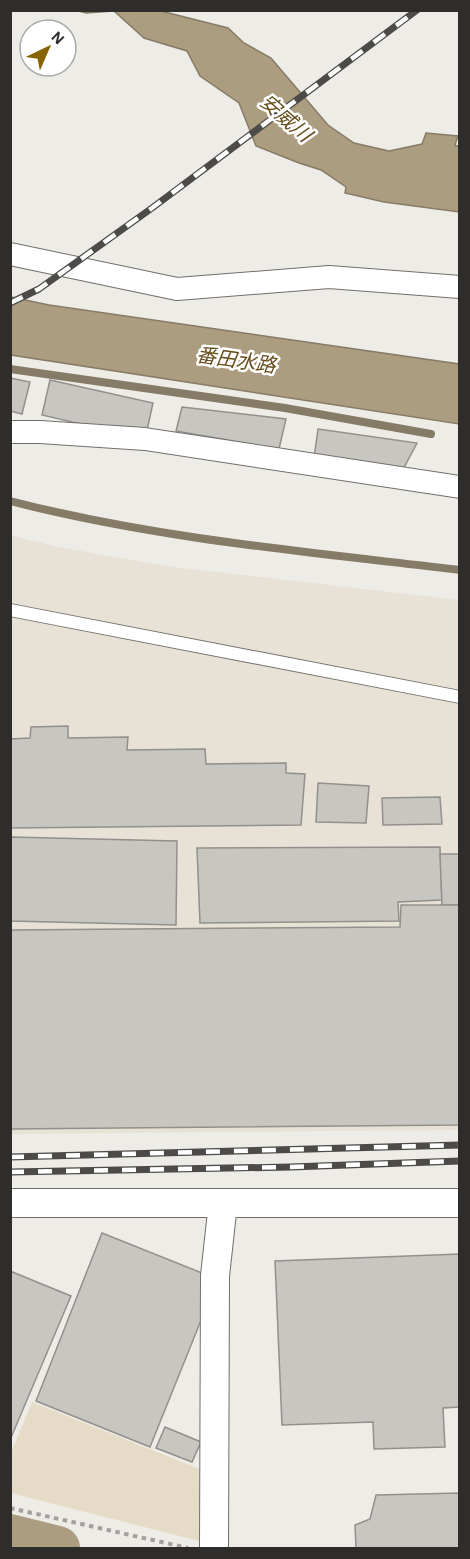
<svg xmlns="http://www.w3.org/2000/svg" width="470" height="1559" font-family="'Alegreya Sans','Noto Sans JP',sans-serif">
<style>
.built{fill:#e8e2d6}
.green{fill:#e6dbc6}
.water{fill:#ac9d80;stroke:#867b66;stroke-width:1.5}
.lines{fill:none;stroke-linecap:round;stroke-linejoin:round}
.stream{stroke:#867b66;stroke-width:8}
.river{stroke:#ac9d80;stroke-width:44}
.building{fill:#c8c6c1;stroke:#92908c;stroke-width:1.5}
.service-casing{stroke:#726f6b;stroke-width:14}
.minor-casing{stroke:#726f6b;stroke-width:24}
.tertiary-casing{stroke:#726f6b;stroke-width:30}
.path{stroke:#a3a19e;stroke-width:4;stroke-dasharray:4.5 4.5;stroke-linecap:butt}
.service{stroke:#fff;stroke-width:12}
.minor{stroke:#fff;stroke-width:22}
.tertiary{stroke:#fff;stroke-width:28}
.rail-casing{stroke:#4c4b49;stroke-width:7}
.rail{stroke:#fff;stroke-width:4.5;stroke-dasharray:14;stroke-linecap:butt}
.labels{text-anchor:middle;stroke-width:5;stroke-linejoin:round;paint-order:stroke}
.water-label{font-size:20px;font-style:italic;fill:#674f1d;stroke:#fff}
</style>
<rect width="100%" height="100%" fill="#eeece7"/>
<polygon class="built" points="10,535 58,547 173,567 459,600 459,1130 11,1134"/>
<polygon class="green" points="32,1402 202,1470 199,1541 11,1493 10,1455"/>
<g class="water">
<polygon points="79,11 161,11 228,28 244,43 271,58 328,125 354,143 389,151 422,144 426,133 458,136 455,145 459,147 459,212 384,202 345,193 346,187 321,170 299,163 256,146 239,103 200,76 187,51 144,38 114,11 86,13"/>
<polygon points="11,297 49,305 459,364 459,424 11,355"/>
</g>
<g class="lines">
<g class="stream">
<polyline points="10,369 285,408 431,434"/>
<path d="M10,501C158,539 309,552 460,570"/>
</g>
<polyline class="river" points="10,1536 58,1548"/>
</g>
<g class="building">
<polygon points="10,378 30,382 22,414 10,411"/>
<polygon points="50,380 153,403 145,439 42,415"/>
<polygon points="182,407 286,419 279,449 176,431"/>
<polygon points="318,429 417,443 399,477 313,465"/>
<polygon points="68,726 68,738 128,737 127,750 205,749 206,764 286,763 286,773 305,774 301,825 10,828 10,739 30,738 31,727"/>
<polygon points="318,783 369,786 366,823 316,822"/>
<polygon points="440,797 442,824 383,825 382,798"/>
<polygon points="10,837 177,841 176,925 10,921"/>
<polygon points="440,847 442,900 398,902 399,921 200,923 197,848"/>
<polygon points="440,854 460,854 460,905 442,905"/>
<polygon points="401,905 460,905 460,1125 10,1129 10,930 400,927"/>
<polygon points="102,1233 202,1273 208,1303 150,1447 36,1401"/>
<polygon points="460,1254 460,1407 443,1408 445,1447 374,1449 373,1422 282,1425 275,1261"/>
<polygon points="10,1271 71,1296 10,1440"/>
<polygon points="165,1427 201,1442 192,1462 156,1448"/>
<polygon points="460,1493 460,1548 356,1548 355,1525 370,1519 376,1495"/>
</g>
<g class="lines">
<defs>
<polyline id="service" points="10,610 460,697"/>
<g id="minor">
<polyline points="10,254 177,289 329,277 460,287"/>
<polyline points="10,432 40,432 145,439 460,487"/>
</g>
<g id="tertiary">
<polyline points="10,1203 460,1203"/>
<polyline points="214,1548 215,1276 223,1203"/>
</g>
</defs>
<use href="#service" class="service-casing"/>
<use href="#minor" class="minor-casing"/>
<use href="#tertiary" class="tertiary-casing"/>
<polyline class="path" points="10,1508 188,1548"/>
<use href="#service" class="service"/>
<use href="#minor" class="minor"/>
<use href="#tertiary" class="tertiary"/>
<defs>
<g id="rail">
<polyline points="10,303 39,289 152,208 417,10"/>
<polyline points="10,1157 460,1145"/>
<polyline points="10,1172 291,1167 460,1161"/>
</g>
</defs>
<use href="#rail" class="rail-casing"/>
<use href="#rail" class="rail"/>
</g>
<g class="labels">
<g class="water-label">
<text transform="translate(286 118) rotate(41)" y="7">安威川</text>
<text transform="translate(236 360) rotate(8)" y="7">番田水路</text>
</g>
</g>
<rect width="470" height="1559" fill="none" stroke="#2e2d2b" stroke-width="24"/>
<g transform="translate(48 48) rotate(44)"><circle r="28" fill="#ffffff" stroke="#ababaa" stroke-width="1.5"/>
<path d="M0-4.5L10 22L0 15L-10 22Z" fill="#876300"/>
<text y="-9" font-size="16" font-weight="bold" text-anchor="middle" fill="#2e2d2b">N</text>
</g>
</svg>
